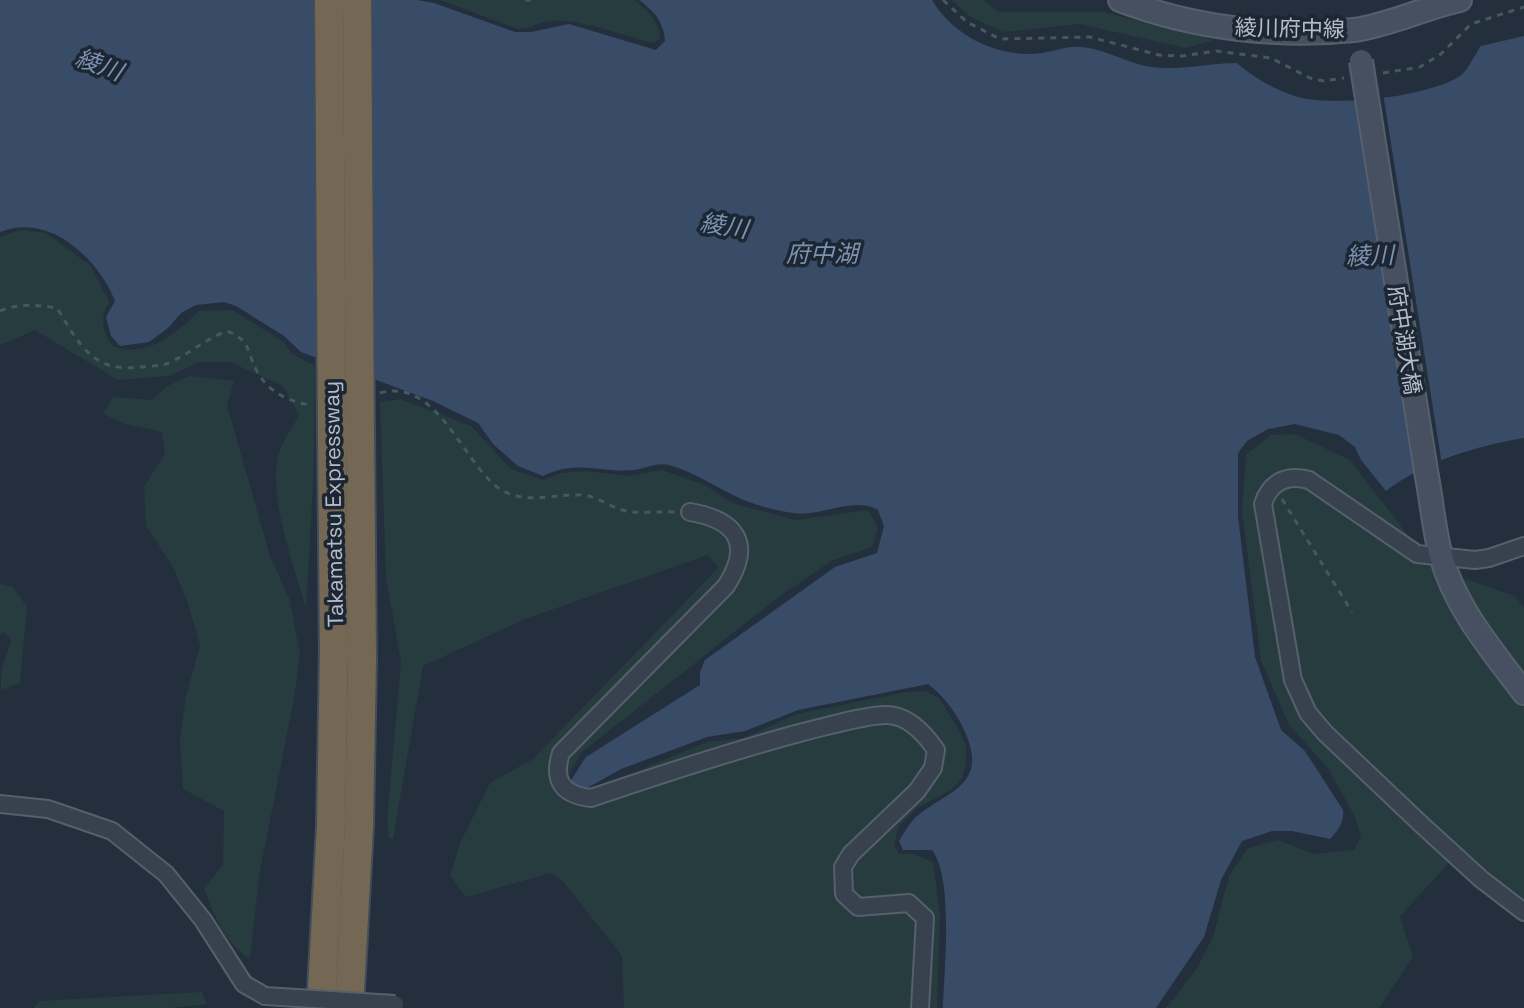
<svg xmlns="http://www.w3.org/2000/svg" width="1524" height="1008" font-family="'Space Grotesk','Noto Sans JP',sans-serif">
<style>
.green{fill:#263c3f}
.water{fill:#394c67}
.pier{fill:#242f3e}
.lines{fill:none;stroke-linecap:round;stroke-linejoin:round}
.street-casing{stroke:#565f6c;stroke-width:20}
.secondary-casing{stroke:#565f6c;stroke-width:26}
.highway-casing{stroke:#434c59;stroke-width:32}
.path{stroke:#44595c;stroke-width:3;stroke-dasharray:6 6;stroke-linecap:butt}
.street{stroke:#38414e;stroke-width:16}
.secondary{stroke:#465061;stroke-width:22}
.highway{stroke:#746855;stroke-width:28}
.street-bridge-casing{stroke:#565f6c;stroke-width:20;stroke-linecap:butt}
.secondary-bridge-casing{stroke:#565f6c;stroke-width:26;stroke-linecap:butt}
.highway-bridge-casing{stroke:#434c59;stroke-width:32;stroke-linecap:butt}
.street-bridge{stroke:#38414e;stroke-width:16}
.secondary-bridge{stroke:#465061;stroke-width:22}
.highway-bridge{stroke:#746855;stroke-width:28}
.labels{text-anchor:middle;stroke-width:7;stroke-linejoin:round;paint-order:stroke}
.street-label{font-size:22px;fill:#b4bcc9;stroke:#1d2633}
.water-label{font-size:24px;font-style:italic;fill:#7c92b1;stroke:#1d2633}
</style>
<rect width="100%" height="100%" fill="#242f3e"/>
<g class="green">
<path d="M440,0H634C647,9 660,23 660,39L653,43C626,36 575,17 548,21C537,23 531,29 518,29Z"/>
<polygon points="952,0 984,0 998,12 1104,12 1214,40 1186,48 1079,24 1003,32 969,16"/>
<path d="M20,230L46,233L90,265L109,301C100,319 102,329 112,346C147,359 175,334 199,311L232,310L284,342L291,353L315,366L314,468L306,609C294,566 271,506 277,461C279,446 292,429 299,415L283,386L230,362H199L169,376L118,380L35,330L0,345V237Z"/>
<path d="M190,376L234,381L227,405L270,556L289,598L300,653L295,693L259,877L250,959C223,940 215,918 204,888L223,865L224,811L183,789L180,740L186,696L200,646L188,603L173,567L146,526L144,487L165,454L162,432L126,424L103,414L113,397L152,400L167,386Z"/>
<polygon points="400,399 471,426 511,469 543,480 561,473 585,471 630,476 662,470 705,485 732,503 796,520 868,510 878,528 872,547 833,560 780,596 581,753 560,791 567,800 707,742 743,738 797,714 906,692 925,691 939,698 959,730 966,746 966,763 962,778 951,790 917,808 899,826 894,844 899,854 913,854 933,862 940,915 937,1008 624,1008 622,956 563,881 550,873 466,897 450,876 460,843 490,783 533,759 718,568 708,555 525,619 423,666 393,839 389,838 387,821 401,662 386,577 380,402"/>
<polygon points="1295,434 1350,460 1433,568 1515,596 1524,608 1524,901 1494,881 1460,851 1400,916 1413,957 1379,1008 1166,1008 1196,970 1213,937 1229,876 1248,848 1278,840 1314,854 1354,850 1361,837 1354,815 1328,768 1289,725 1261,660 1242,511 1246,454 1271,435"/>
<polygon points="0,584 13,587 27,607 20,683 1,690 1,673 11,640 4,632 0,635"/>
<polygon points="202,992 207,1004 170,1008 34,1008 40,1001"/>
</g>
<path class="water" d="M0,0H417L434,3L515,32H531L569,24L656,50L665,41C664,22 654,11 639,0H932C954,37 1000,59 1043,53C1055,51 1067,46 1079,47C1104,48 1126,63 1151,67C1179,71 1209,63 1237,63C1254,78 1280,93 1302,98C1340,106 1427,97 1460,76C1468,70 1475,54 1481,46L1524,36V438C1476,446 1425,461 1386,491L1361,460L1355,447L1339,435L1295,424L1268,429L1247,441L1238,453V517L1255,657L1281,730L1305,751L1343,810C1344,823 1339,829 1330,839L1292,831H1272L1242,841L1221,880L1204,937L1156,1008H943C944,971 954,879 932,850H903L899,841C904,833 909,823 917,816C947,791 989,786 965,732C958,715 943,695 928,684L798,710L745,731L707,737L621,769L580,792L566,788L586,757L700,685V672L705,660L835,567L877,553L884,526L878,510C853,496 821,517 794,513C776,511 751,504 735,496C714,486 692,471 669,465C656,462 645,469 633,470C599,473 576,459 543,476L518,466L493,444L478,423L433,401L301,352L284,336L236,306L224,302L196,305L181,313L168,328L149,342L120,346L111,336L106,317L115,301C98,258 49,212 0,232Z"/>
<polygon class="pier" points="1383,93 1442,465 1418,475 1357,95"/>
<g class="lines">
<defs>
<g id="street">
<path d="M690,512C737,520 753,544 726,586L561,753C552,781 563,795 591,798C662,774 732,751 803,732C824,727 869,714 888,715C909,716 925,734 936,750L933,768L917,791L851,854L843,867L844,894L858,907L909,903L925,918L920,1008"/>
<path d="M1524,546L1489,558L1475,560L1417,554L1309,480C1287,474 1270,482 1263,504L1293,680L1308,713L1325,733L1422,825L1481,879L1524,912"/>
<polyline points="0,804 48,809 112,831 166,874 203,920 244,984 265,996"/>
</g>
<g id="secondary">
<path d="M1120,0C1193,28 1277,38 1354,30C1386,26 1427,7 1460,0"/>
<path d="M1427,477C1432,503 1434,531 1441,556C1456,609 1492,650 1524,693"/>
</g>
<g id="highway">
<polyline points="321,1008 331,826 334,650 332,431"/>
<polyline points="349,1008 359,826 362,659 360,431"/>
</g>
</defs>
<use href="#street" class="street-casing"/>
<use href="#secondary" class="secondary-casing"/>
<use href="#highway" class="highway-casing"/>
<g class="path">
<polyline points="525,0 532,0"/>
<polyline points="943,0 967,22 1000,39 1090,37 1159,55 1182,56 1216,51 1271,58 1310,78 1324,81 1344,78"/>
<polyline points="1383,73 1420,67 1441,54 1471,24 1524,7"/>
<path d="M0,311C18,303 37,305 57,308C80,345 92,373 142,367C150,366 159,366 166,364C188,355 205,339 227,331C252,341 246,351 257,371C268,392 288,401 310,405"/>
<path d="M380,393C436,377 462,460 497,487C524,506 550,494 580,495C597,495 611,508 626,511C642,514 660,511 676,512"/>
<polyline points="1282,499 1352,612"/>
</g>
<use href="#street" class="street"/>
<use href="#secondary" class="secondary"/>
<use href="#highway" class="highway"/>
<defs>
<polyline id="street-bridge" points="265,996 395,1004"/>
<polyline id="secondary-bridge" points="1361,61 1427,477"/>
<g id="highway-bridge">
<polyline points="329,0 332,431"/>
<polyline points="357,0 360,431"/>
</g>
</defs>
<use href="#street-bridge" class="street-bridge-casing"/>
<use href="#secondary-bridge" class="secondary-bridge-casing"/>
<use href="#highway-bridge" class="highway-bridge-casing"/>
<use href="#street-bridge" class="street-bridge"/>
<use href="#secondary-bridge" class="secondary-bridge"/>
<use href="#highway-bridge" class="highway-bridge"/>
</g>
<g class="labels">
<g class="street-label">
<text transform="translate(1290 28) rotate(1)" y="8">綾川府中線</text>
<text transform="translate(1405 340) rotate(81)" y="8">府中湖大橋</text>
<text transform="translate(333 504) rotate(-91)" y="8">Takamatsu Expressway</text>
</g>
<g class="water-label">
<text transform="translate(99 65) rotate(20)" y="8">綾川</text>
<text transform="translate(724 226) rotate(9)" y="8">綾川</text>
<text x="822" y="262">府中湖</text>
<text transform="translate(1370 256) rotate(-2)" y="8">綾川</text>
</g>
</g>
</svg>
